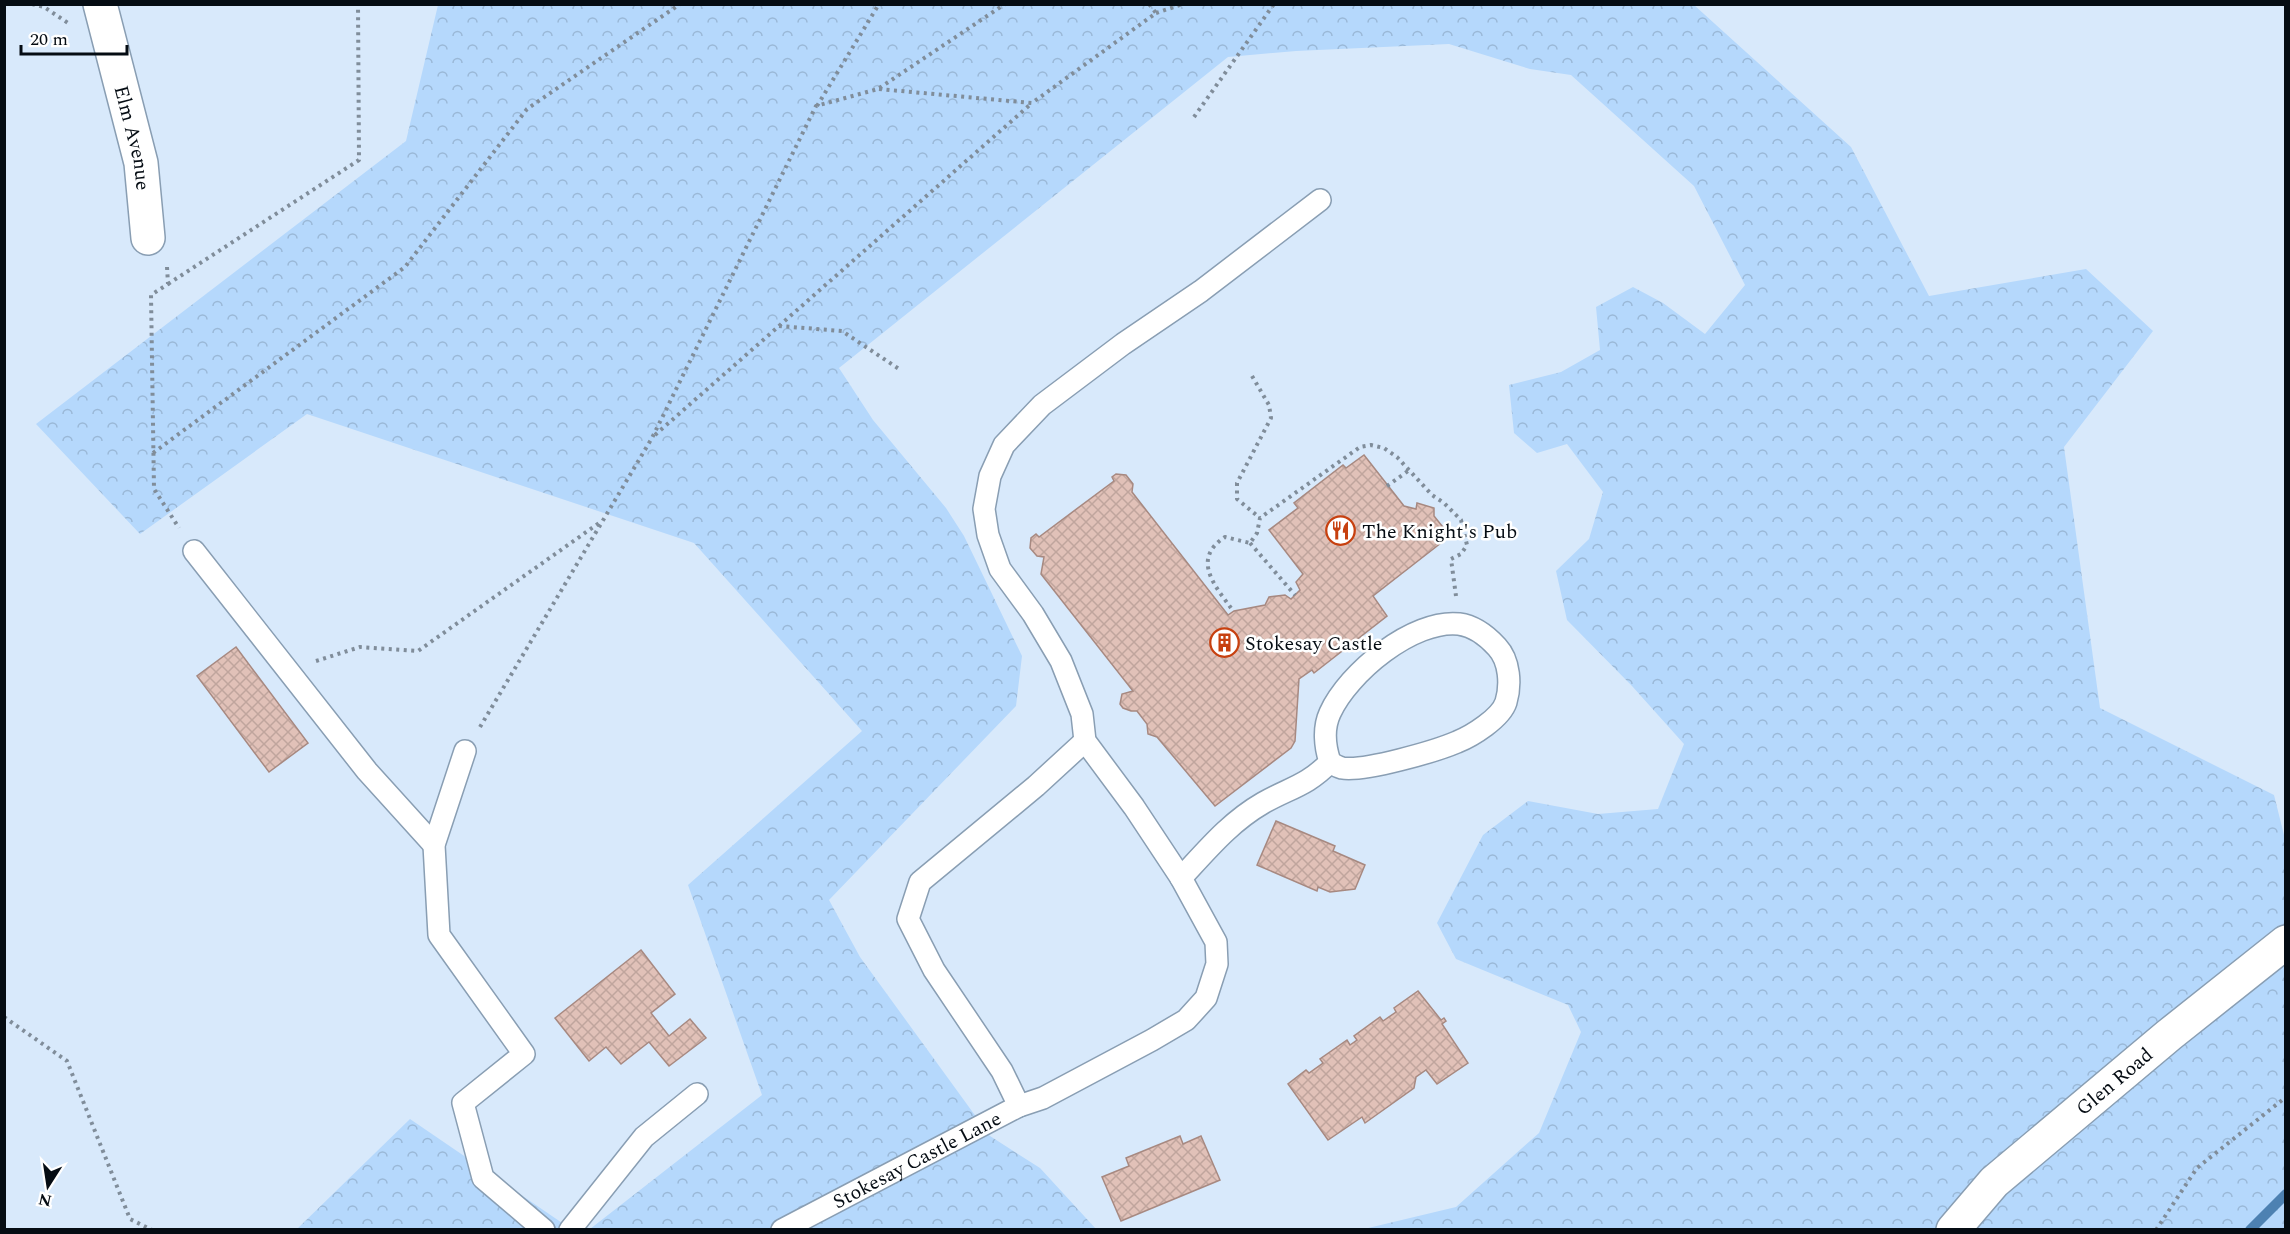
<svg xmlns="http://www.w3.org/2000/svg" width="2290" height="1234" font-family="Spectral,serif">
<style>
.forest{fill:url(#forest-crowns)}
.lines{fill:none;stroke-linecap:round;stroke-linejoin:round}
.stream{stroke:#4d81b2;stroke-width:10}
.building{fill:url(#building-cross-hatch);stroke:#a78981;stroke-width:1.5}
.lane-casing{stroke:#899eb3;stroke-width:24}
.street-casing{stroke:#899eb3;stroke-width:36}
.path{stroke:#808d9a;stroke-width:4;stroke-dasharray:3 4.5;stroke-linecap:butt}
.lane{stroke:#fff;stroke-width:21}
.street{stroke:#fff;stroke-width:33}
.labels{text-anchor:middle;stroke-width:5;stroke-linejoin:round;paint-order:stroke}
.street-label{font-size:20px;fill:#050c13;stroke:#fff}
.poi-label{font-size:20px;fill:#050c13;stroke:#fff;text-anchor:start}
</style>
<defs>
<pattern id="forest-crowns" width="20" height="18" patternUnits="userSpaceOnUse" patternTransform="scale(1.5)"><rect width="20" height="18" fill="#b5d8fc"/><path d="M2 6a3 3 0 1 1 6 0M12 15a3 3 0 1 1 6 0" fill="none" stroke="#9ab8d7"/></pattern>
<pattern id="building-cross-hatch" width="8" height="8" patternUnits="userSpaceOnUse" patternTransform="scale(1.5)"><rect width="8" height="8" fill="#e1c1b8"/><path d="M0 0l8 8M0 8l8-8" fill="none" stroke="#c0a59d"/></pattern>
</defs>
<rect width="100%" height="100%" fill="#d8e9fb"/>
<g class="forest">
<polygon points="438,5 1694,5 1851,147 1929,296 2086,269 2153,331 2064,447 2100,708 2274,795 2286,843 2285,1229 1364,1229 1456,1207 1539,1133 1581,1032 1568,1005 1456,959 1437,923 1483,835 1528,801 1598,814 1658,809 1684,744 1632,686 1567,620 1556,571 1589,539 1603,492 1567,444 1537,453 1514,433 1509,385 1561,372 1600,350 1596,307 1633,287 1663,303 1705,334 1745,285 1694,186 1571,75 1530,69 1449,44 1296,51 1228,57 839,368 873,420 946,508 964,536 1022,656 1016,706 829,900 860,957 990,1136 1040,1168 1096,1229 590,1229 762,1095 688,885 862,731 694,543 307,414 140,534 36,424 406,141"/>
<polygon points="410,1119 571,1229 296,1230"/>
</g>
<g class="lines">
<polyline class="stream" points="2250,1230 2286,1194"/>
</g>
<g class="building">
<polygon points="1364,455 1404,506 1416,509 1417,503 1434,508 1434,516 1450,536 1373,596 1387,616 1314,673 1312,670 1299,679 1295,741 1291,748 1215,806 1157,737 1148,734 1147,724 1137,711 1131,711 1123,708 1120,704 1122,694 1133,691 1041,574 1044,557 1037,556 1030,548 1031,538 1036,534 1039,537 1114,481 1112,477 1116,474 1126,475 1133,484 1132,492 1228,615 1234,611 1265,605 1269,597 1285,595 1291,599 1300,590 1296,582 1303,574 1269,530 1298,508 1294,503 1343,465 1346,468"/>
<polygon points="236,647 308,743 269,772 197,676"/>
<polygon points="1276,821 1335,846 1333,851 1365,865 1355,889 1330,892 1318,887 1317,891 1257,865"/>
<polygon points="641,950 675,994 651,1013 669,1036 690,1019 706,1038 669,1066 649,1042 621,1064 606,1047 589,1061 555,1018"/>
<polygon points="1418,991 1441,1020 1444,1018 1446,1021 1442,1024 1468,1063 1437,1084 1426,1070 1416,1077 1414,1088 1365,1123 1362,1117 1328,1140 1288,1084 1306,1070 1309,1073 1323,1063 1320,1059 1347,1040 1350,1045 1357,1040 1354,1036 1380,1017 1383,1021 1396,1012 1394,1008"/>
<polygon points="1180,1136 1183,1144 1201,1136 1220,1180 1121,1221 1102,1177 1129,1166 1126,1158"/>
</g>
<g class="lines">
<defs>
<g id="lane">
<polyline points="194,551 367,771 434,845"/>
<polyline points="465,751 434,845 439,935 524,1054 463,1103 483,1178 544,1230"/>
<path d="M1181,878C1207,850 1230,822 1263,803C1289,788 1307,786 1330,762C1333,764 1338,767 1342,768C1364,772 1436,751 1457,742C1472,736 1501,718 1506,702C1511,685 1510,661 1497,647C1487,636 1474,626 1459,624C1413,619 1348,673 1330,713C1323,728 1325,747 1330,762"/>
<polyline points="1019,1106 1002,1071 934,970 908,919 920,882 1036,786 1085,741"/>
<polyline points="570,1230 644,1137 697,1094"/>
<path id="s1" d="M782,1230L1019,1106L1043,1098L1152,1040L1186,1020L1206,998L1217,964L1216,942L1181,878L1134,807L1085,741L1082,714L1061,661L1033,614L1000,569L988,535L984,509L990,476L1004,445L1042,405L1123,344L1201,291L1320,200"/>
</g>
<g id="street">
<path id="s2" d="M100,4L141,163L148,238"/>
<path id="s3" d="M1953,1230L1994,1182L2169,1035L2286,942"/>
</g>
</defs>
<use href="#lane" class="lane-casing"/>
<use href="#street" class="street-casing"/>
<g class="path">
<polyline points="32,4 44,7 68,23"/>
<polyline points="1156,13 1183,4"/>
<polyline points="879,89 1032,103 1156,13 1149,4"/>
<polyline points="817,106 879,4"/>
<polyline points="1194,117 1274,4"/>
<polyline points="167,267 168,284 151,295 154,489 179,528"/>
<polyline points="168,284 359,160 358,4"/>
<polyline points="779,326 1032,103"/>
<polyline points="1252,376 1269,405 1271,418 1237,483 1237,499 1260,518"/>
<polyline points="655,435 779,326 842,331 899,369"/>
<polyline points="153,453 405,267 527,109 680,4"/>
<polyline points="1387,486 1408,471"/>
<polyline points="1250,543 1295,595"/>
<path d="M1231,608C1215,586 1191,559 1225,537L1250,543L1257,533L1260,518L1360,447L1371,445L1384,448L1397,457L1432,495L1444,503L1461,520L1467,545L1461,554L1451,559L1456,596"/>
<polyline points="316,661 360,647 418,651 599,523"/>
<polyline points="480,727 652,438 816,106 878,89 1005,4"/>
<polyline points="4,1017 67,1061 130,1219 152,1230"/>
<polyline points="2156,1230 2197,1168 2286,1097"/>
</g>
<use href="#lane" class="lane"/>
<use href="#street" class="street"/>
</g>
<defs>
<symbol id="restaurant-ring" viewBox="-11 -11 22 22"><circle r="9.5" fill="#fff" stroke="#c7400f" stroke-width="1.5"/><path d="M-5-6h1v4h1v-4h1v4h1v-4h1v5L-1.5 .5V6h-2V.5L-5-1ZM5-6V6H3V1.5H1.5Q1.5-4 5-6Z" fill="#c7400f"/></symbol>
<symbol id="building-ring" viewBox="-11 -11 22 22"><circle r="9.5" fill="#fff" stroke="#c7400f" stroke-width="1.5"/><path d="M-4-6H4V6H1V3H-1V6H-4ZM-2.5-4.3h1.7v1.8h-1.7ZM.8-4.3h1.7v1.8H.8ZM-2.5-1h1.7V.8h-1.7ZM.8-1h1.7V.8H.8Z" fill="#c7400f"/></symbol>
</defs>
<g fill-rule="evenodd">
<use href="#restaurant-ring" x="1324" y="514" width="33" height="33"/>
<use href="#building-ring" x="1208" y="626" width="33" height="33"/>
</g>
<g class="labels">
<g class="street-label">
<text dy="7" stroke="none"><textPath href="#s2" startOffset="138">Elm Avenue</textPath></text>
<text dy="7" stroke="none"><textPath href="#s3" startOffset="220">Glen Road</textPath></text>
<text dy="7" stroke="none"><textPath href="#s1" startOffset="152">Stokesay Castle Lane</textPath></text>
</g>
<g class="poi-label">
<text x="1362" y="538">The Knight's Pub</text>
<text x="1245" y="650">Stokesay Castle</text>
</g>
</g>
<rect width="2290" height="1234" fill="none" stroke="#050c13" stroke-width="12"/>
<g transform="translate(48 1186) rotate(192)" stroke="#ffffff" stroke-width="4.5" paint-order="stroke">
<path d="M0-4.5L10 22L0 15L-10 22Z" fill="#050c13"/>
<text y="-9" font-size="16" font-weight="bold" text-anchor="middle" fill="#050c13">N</text>
</g>
<path d="M21 45v9h106v-9" fill="none" stroke="#050c13" stroke-width="3"/>
<text x="30" y="45" font-size="18" fill="#050c13" stroke="#ffffff" stroke-width="4.5" paint-order="stroke">20 m</text>
</svg>
